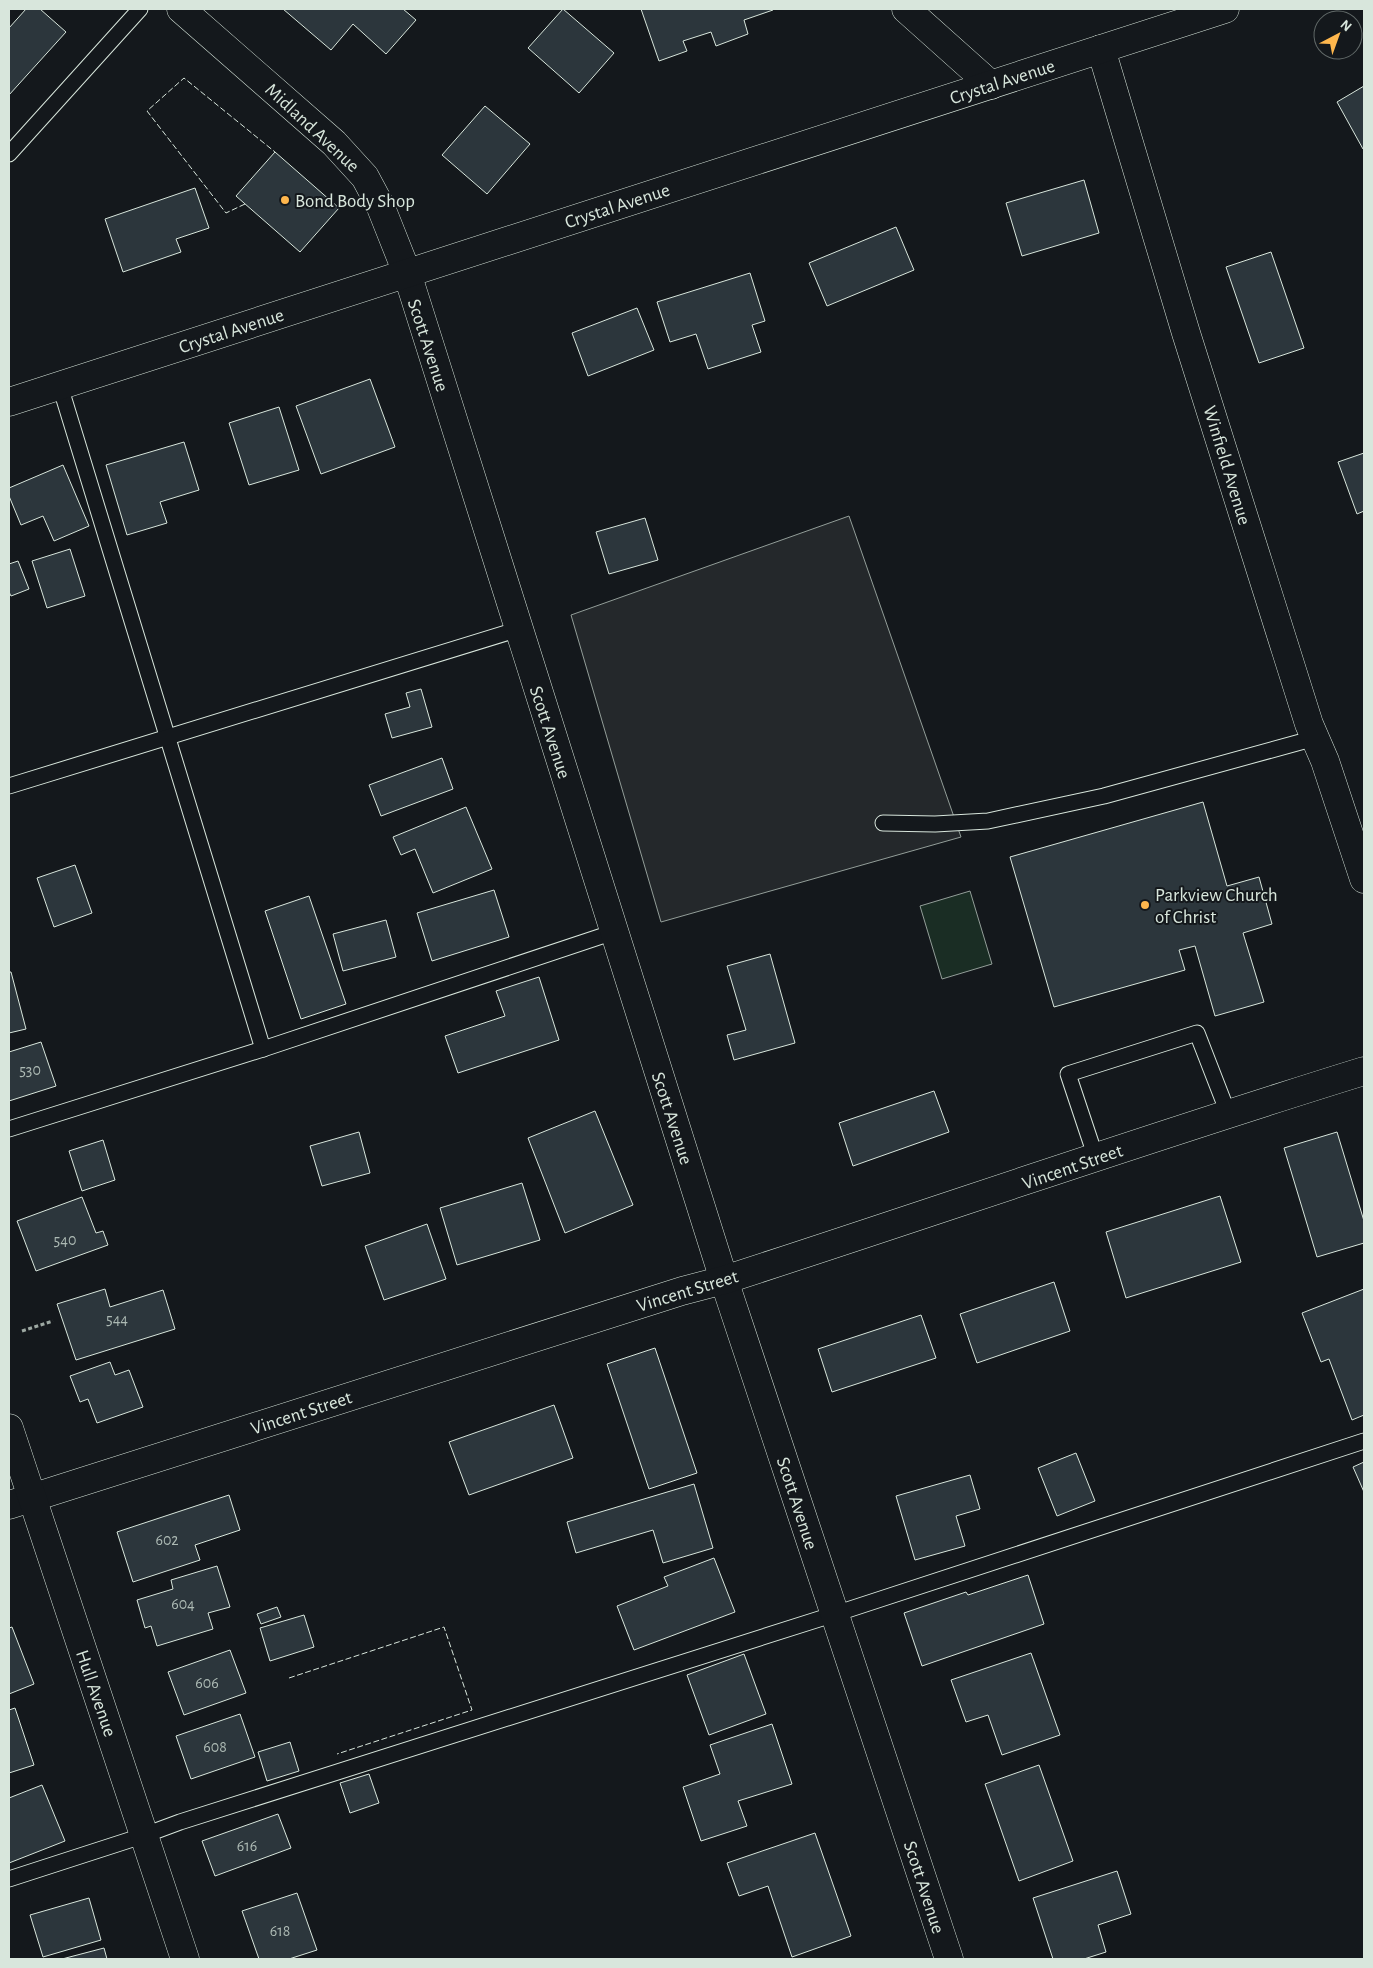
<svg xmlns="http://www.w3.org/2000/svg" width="1373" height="1968" font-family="'Alegreya Sans',sans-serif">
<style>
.green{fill:#1a2d24;stroke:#939e99}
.parking{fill:#24282b;stroke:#939e99}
.building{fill:#2c363c;stroke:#d8e6dc}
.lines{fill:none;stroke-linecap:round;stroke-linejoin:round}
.service-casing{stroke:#d8e6dc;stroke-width:17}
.minor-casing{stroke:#d8e6dc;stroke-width:29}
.tertiary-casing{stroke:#d8e6dc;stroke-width:29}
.path{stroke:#9da8a2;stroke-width:3;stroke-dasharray:4 2.5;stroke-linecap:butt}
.service{stroke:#14181c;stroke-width:15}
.minor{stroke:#14181c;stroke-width:28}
.tertiary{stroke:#14181c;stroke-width:28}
.fence{stroke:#d8e6dc;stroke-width:1;stroke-dasharray:6 2.5;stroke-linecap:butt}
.poi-dot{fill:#ffb74d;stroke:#14181c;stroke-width:2}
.labels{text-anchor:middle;stroke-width:4;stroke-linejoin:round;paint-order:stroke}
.number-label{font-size:16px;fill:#adbab4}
.street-label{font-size:19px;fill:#d8e6dc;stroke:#14181c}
.poi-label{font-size:19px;fill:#d8e6dc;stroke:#14181c;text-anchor:start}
</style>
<rect width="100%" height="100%" fill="#14181c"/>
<polygon class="green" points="970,891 992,964 942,979 920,906"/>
<polygon class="parking" points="849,516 961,837 661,922 571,615"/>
<g class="building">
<polygon points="26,9 40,9 66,32 9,95 9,28"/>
<polygon points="283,9 403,9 416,20 386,54 353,24 331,50"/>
<polygon points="563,9 614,53 579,93 528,48"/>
<polygon points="641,9 772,9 773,10 744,20 748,34 716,46 711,32 683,41 687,51 659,61"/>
<polygon points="1364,86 1364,149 1363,149 1337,102"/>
<polygon points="485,106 530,144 487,194 442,155"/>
<polygon points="275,152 339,208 300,252 236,196"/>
<polygon points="1084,180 1099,233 1022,256 1006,203"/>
<polygon points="195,188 209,228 176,239 181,252 123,272 105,219"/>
<polygon points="896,227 914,270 827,306 809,263"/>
<polygon points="1271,252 1304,348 1259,363 1226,267"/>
<polygon points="750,273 765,321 752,325 761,352 708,369 696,334 670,342 657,302"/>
<polygon points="637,308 654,350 588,376 572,333"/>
<polygon points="370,379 395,447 321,474 296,406"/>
<polygon points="279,407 299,470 249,485 229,423"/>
<polygon points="184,442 199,490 160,502 167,523 127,535 106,465"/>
<polygon points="1364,453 1364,511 1357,514 1338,462"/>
<polygon points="63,465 89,526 54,541 43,516 21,525 9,496 9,488"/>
<polygon points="645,518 658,560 609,574 596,532"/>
<polygon points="70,549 85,596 47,608 32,561"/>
<polygon points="18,561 29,589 11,596 9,592 9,564"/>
<polygon points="421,689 432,727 392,738 385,714 410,707 406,693"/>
<polygon points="442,758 453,789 381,816 369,785"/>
<polygon points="1203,802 1227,886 1259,877 1272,924 1243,933 1264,1002 1215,1016 1195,946 1179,950 1185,970 1054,1007 1010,857"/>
<polygon points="466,807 492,869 433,893 415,849 401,855 393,837"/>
<polygon points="75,865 92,913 54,927 37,878"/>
<polygon points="494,890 509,937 432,961 417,913"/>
<polygon points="309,896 346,1004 301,1019 265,911"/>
<polygon points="386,920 396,957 343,971 333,934"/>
<polygon points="770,954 795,1043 734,1060 727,1035 746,1030 727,966"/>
<polygon points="9,972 11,972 26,1029 9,1033"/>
<polygon points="539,977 559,1040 458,1073 445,1036 505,1016 496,991"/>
<polygon points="41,1042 56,1086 9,1101 9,1052"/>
<polygon points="934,1091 949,1132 853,1166 839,1123"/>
<polygon points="595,1111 633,1205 565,1233 528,1138"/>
<polygon points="359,1132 370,1173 322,1186 310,1146"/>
<polygon points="1337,1132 1364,1221 1364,1243 1317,1257 1284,1148"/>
<polygon points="103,1140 115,1180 82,1191 69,1151"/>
<polygon points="522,1183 540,1240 457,1265 440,1208"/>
<polygon points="1220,1196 1241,1262 1126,1298 1106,1232"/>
<polygon points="82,1197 96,1233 103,1231 108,1245 36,1271 17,1221"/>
<polygon points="427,1224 446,1279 384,1300 365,1246"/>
<polygon points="1054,1282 1070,1331 977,1363 960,1314"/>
<polygon points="105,1289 110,1307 163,1290 175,1329 76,1360 57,1304"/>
<polygon points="1364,1289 1364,1415 1352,1420 1329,1359 1321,1362 1302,1313"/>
<polygon points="921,1315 936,1358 832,1392 818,1349"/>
<polygon points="655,1348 697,1473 649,1489 607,1364"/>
<polygon points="110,1362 115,1375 129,1370 143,1407 97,1423 88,1399 80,1402 70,1376"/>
<polygon points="554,1405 573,1458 469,1495 449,1442"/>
<polygon points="1076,1453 1095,1501 1057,1516 1038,1468"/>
<polygon points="1364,1462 1364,1492 1353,1467"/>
<polygon points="970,1475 980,1509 956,1516 965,1546 915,1560 896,1496"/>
<polygon points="694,1484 713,1548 663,1563 653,1530 576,1553 567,1522"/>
<polygon points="229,1495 240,1530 195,1545 200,1560 133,1582 117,1532"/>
<polygon points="714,1558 735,1612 634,1650 617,1606 668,1586 664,1577"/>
<polygon points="217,1566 230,1607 208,1613 213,1629 157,1646 151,1626 145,1628 137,1600 173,1589 171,1580"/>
<polygon points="1028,1575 1044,1624 922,1666 904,1613 966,1592 968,1595"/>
<polygon points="277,1607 281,1617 261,1624 257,1614"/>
<polygon points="304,1615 314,1647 270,1661 260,1628"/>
<polygon points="12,1627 34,1684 9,1694 9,1628"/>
<polygon points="230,1650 246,1693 184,1715 168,1672"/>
<polygon points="1031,1653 1060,1735 1002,1755 988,1715 966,1722 951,1680"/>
<polygon points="744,1654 766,1714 709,1735 687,1675"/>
<polygon points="15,1708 34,1765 9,1773 9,1710"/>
<polygon points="240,1714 255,1757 191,1779 176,1736"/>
<polygon points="772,1724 792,1784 738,1801 747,1826 701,1841 683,1787 720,1774 710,1745"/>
<polygon points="290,1742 299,1771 267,1781 258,1752"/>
<polygon points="1039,1765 1073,1861 1019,1881 985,1784"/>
<polygon points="369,1774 379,1803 350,1813 340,1783"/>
<polygon points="42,1785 65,1841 9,1863 9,1798"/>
<polygon points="278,1814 291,1848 215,1876 202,1841"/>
<polygon points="815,1833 851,1936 792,1957 768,1886 739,1896 727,1863"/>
<polygon points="1117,1871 1131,1914 1098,1925 1106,1952 1084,1959 1053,1959 1033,1898"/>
<polygon points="297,1893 317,1950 289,1959 259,1959 242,1911"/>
<polygon points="89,1898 101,1940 43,1957 30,1915"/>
<polygon points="104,1948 107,1959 62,1959"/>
</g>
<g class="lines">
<defs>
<g id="service">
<polyline points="9,154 140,9"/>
<polyline points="60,386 263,1049"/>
<polyline points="9,786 519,629"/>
<polyline points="883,823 935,824 988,821 1104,796 1315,738"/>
<polyline points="9,1129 263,1049 614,932"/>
<polyline points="1096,1158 1068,1074 1197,1033 1228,1113"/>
<polyline points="9,1879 145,1835 180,1822 835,1614 1364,1441"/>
</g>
<g id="minor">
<polyline points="181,9 334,143 365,177 380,205 407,273 419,311 724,1280 949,1959"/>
<polyline points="906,9 991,85"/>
<polyline points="1101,49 1186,333 1309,724 1325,761 1364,879"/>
<path d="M9,1505L682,1291L724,1280C937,1211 1150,1137 1364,1071"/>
</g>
<g id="tertiary">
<polyline points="9,402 1225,9"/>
<polyline points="9,1428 185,1959"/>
</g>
</defs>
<use href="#service" class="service-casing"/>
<use href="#minor" class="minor-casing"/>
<use href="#tertiary" class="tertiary-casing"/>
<polyline class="path" points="22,1331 53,1321"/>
<use href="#service" class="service"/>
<use href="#minor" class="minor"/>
<use href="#tertiary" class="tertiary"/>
<g class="fence">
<polyline points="245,204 226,213 147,111 184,78 275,152"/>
<polyline points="289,1678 444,1627 472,1710 337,1754"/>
</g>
</g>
<g class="poi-dot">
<circle cx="285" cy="200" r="5"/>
<circle cx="1145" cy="905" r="5"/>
</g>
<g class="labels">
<g class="number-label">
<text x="30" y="1075">530</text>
<text x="65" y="1245">540</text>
<text x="117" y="1324">544</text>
<text x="167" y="1545">602</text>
<text x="183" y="1609">604</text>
<text x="207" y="1688">606</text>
<text x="215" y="1752">608</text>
<text x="247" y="1851">616</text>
<text x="280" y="1936">618</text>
</g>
<g class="street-label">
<text transform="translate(1002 81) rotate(-18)" y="7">Crystal Avenue</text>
<text transform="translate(313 127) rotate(43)" y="7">Midland Avenue</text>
<text transform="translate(617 205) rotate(-18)" y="7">Crystal Avenue</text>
<text transform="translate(231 330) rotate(-18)" y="7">Crystal Avenue</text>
<text transform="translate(429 345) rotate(72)" y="7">Scott Avenue</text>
<text transform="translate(1228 465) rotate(73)" y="7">Winfield Avenue</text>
<text transform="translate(551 732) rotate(72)" y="7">Scott Avenue</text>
<text transform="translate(673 1118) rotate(72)" y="7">Scott Avenue</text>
<text transform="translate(1072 1166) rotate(-19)" y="7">Vincent Street</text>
<text transform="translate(687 1290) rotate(-17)" y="7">Vincent Street</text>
<text transform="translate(301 1412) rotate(-18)" y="7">Vincent Street</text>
<text transform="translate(798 1503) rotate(72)" y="7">Scott Avenue</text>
<text transform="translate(97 1693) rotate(71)" y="7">Hull Avenue</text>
<text transform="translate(925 1887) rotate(72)" y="7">Scott Avenue</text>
</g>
<g class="poi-label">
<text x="295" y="207">Bond Body Shop</text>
<text x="1155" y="901">Parkview Church<tspan x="1155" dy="22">of Christ</tspan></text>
</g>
</g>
<rect width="1373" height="1968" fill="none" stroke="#d8e6dc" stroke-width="20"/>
<g transform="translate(1338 35) rotate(41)"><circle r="24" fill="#14181c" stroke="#626a69"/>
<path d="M0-4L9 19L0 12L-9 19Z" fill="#ffb74d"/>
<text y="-8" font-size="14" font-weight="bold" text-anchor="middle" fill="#d8e6dc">N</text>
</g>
</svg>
